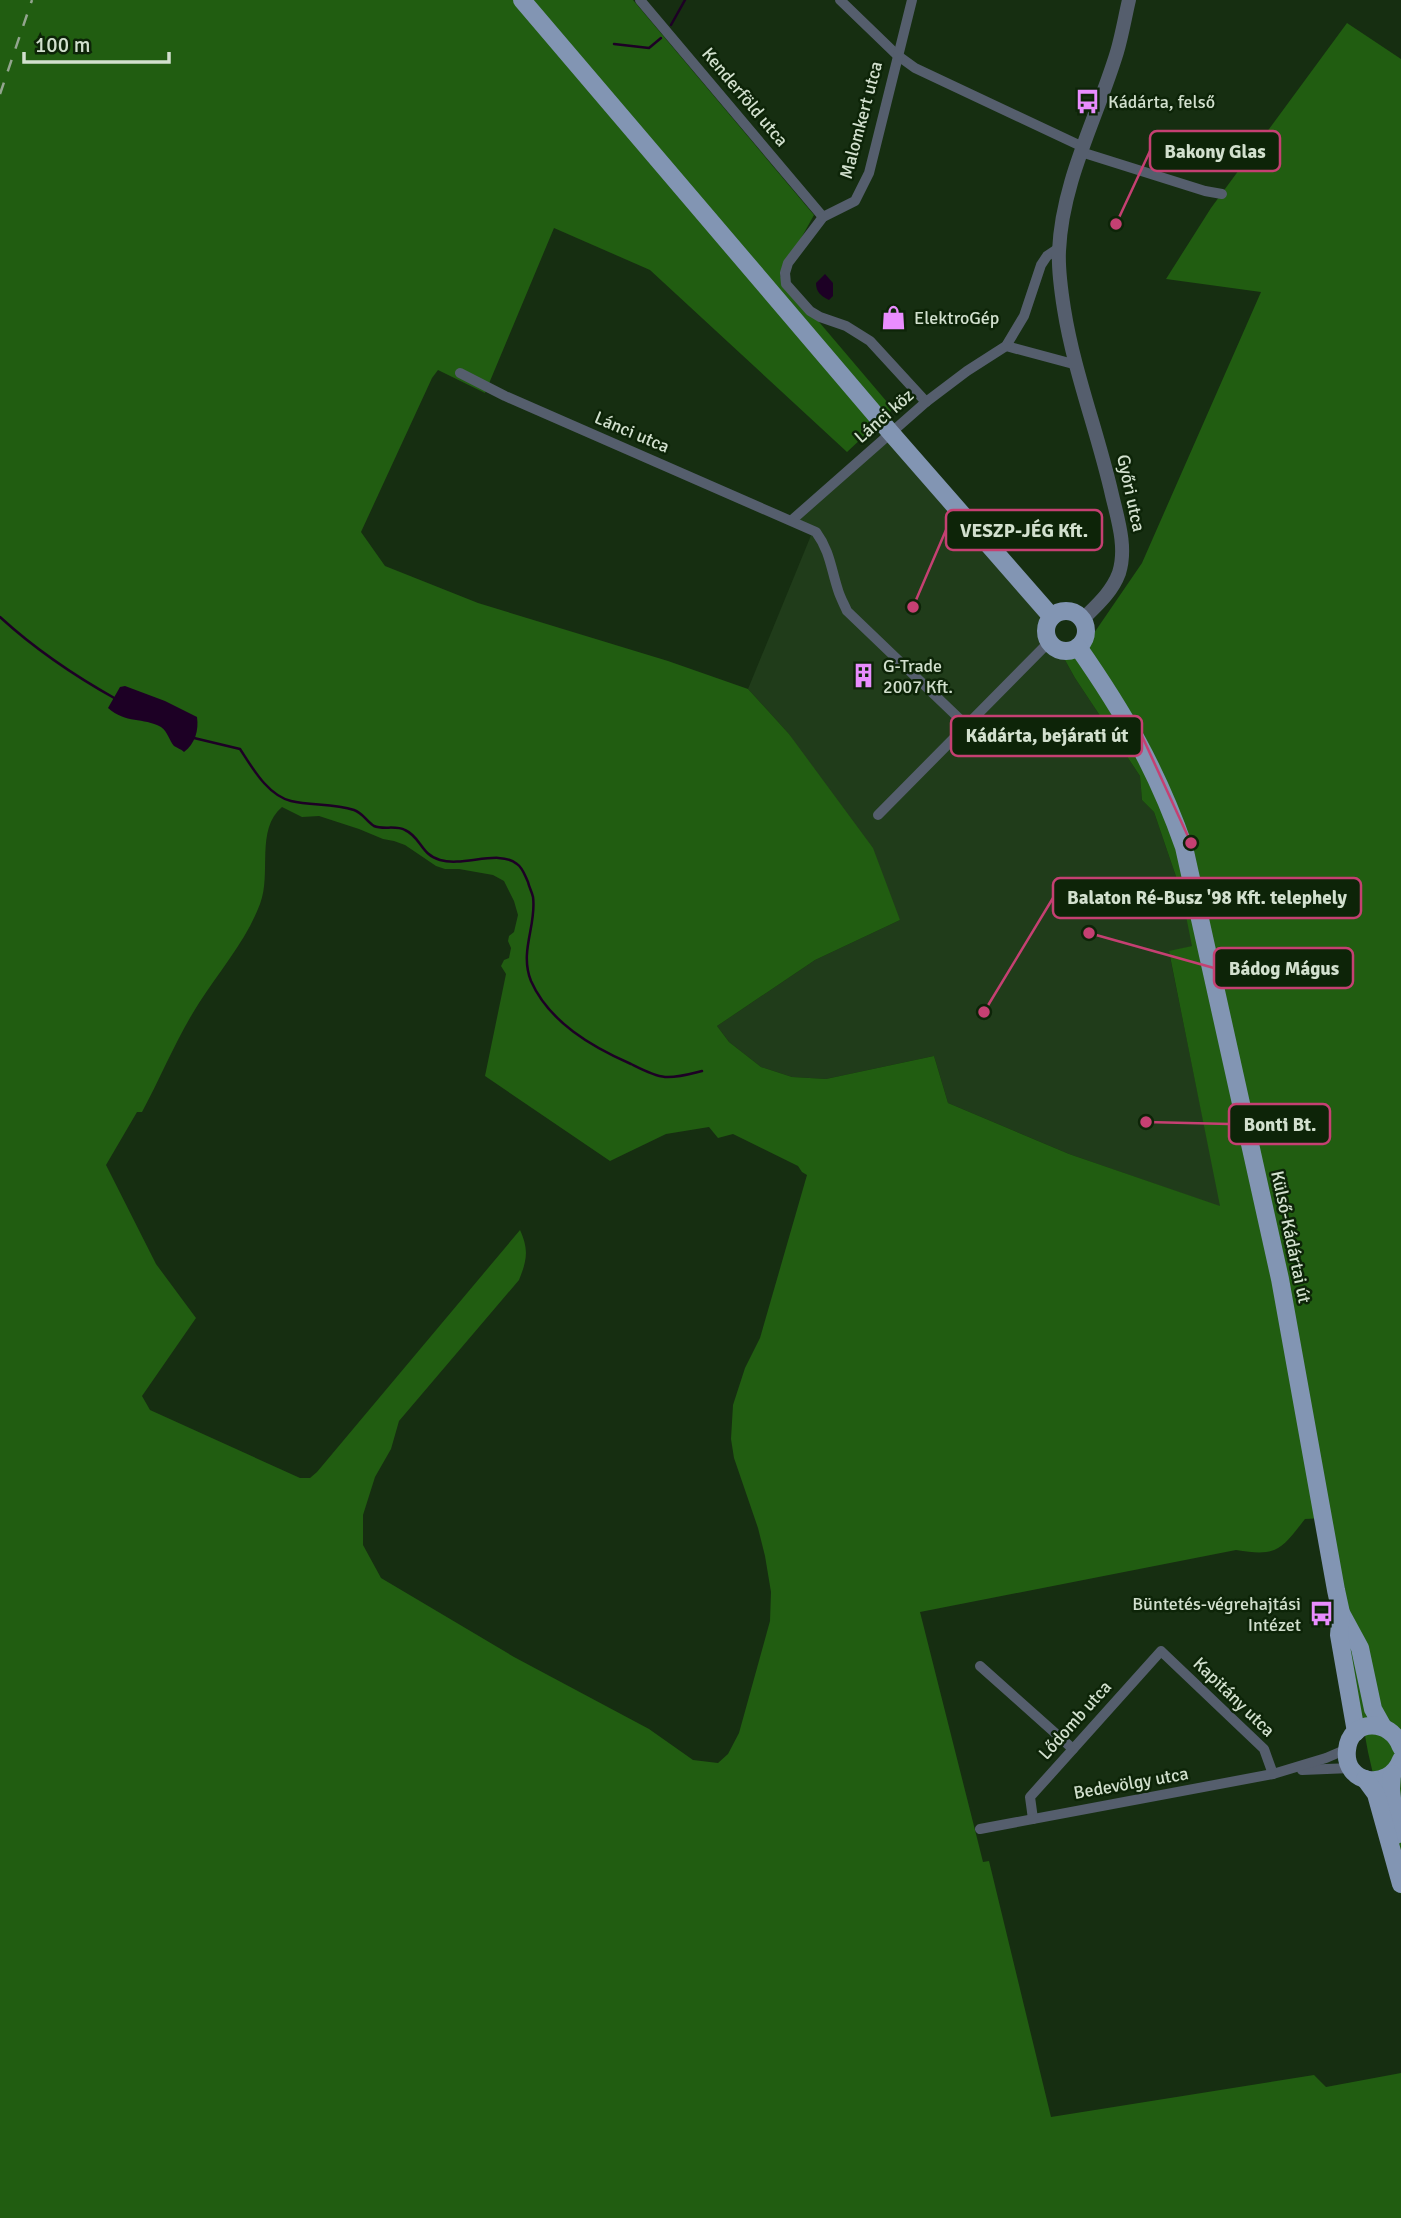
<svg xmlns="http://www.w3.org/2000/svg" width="1401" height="2218" font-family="Signika,sans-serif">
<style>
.built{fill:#203c1a}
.green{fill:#215d11;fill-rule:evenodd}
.water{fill:#1d0025}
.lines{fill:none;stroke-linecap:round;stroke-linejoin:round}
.stream{stroke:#1d0025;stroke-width:2.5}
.minor{stroke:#555e6d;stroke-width:10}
.tertiary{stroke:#555e6d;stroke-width:14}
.primary{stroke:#8295b3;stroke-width:18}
.rail{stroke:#93a58f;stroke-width:2.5;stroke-dasharray:12 12;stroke-linecap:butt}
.labels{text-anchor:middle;stroke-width:5;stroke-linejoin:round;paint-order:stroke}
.street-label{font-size:18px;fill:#d2e0ce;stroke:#0d2408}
.poi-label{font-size:18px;fill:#d2e0ce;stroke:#0d2408;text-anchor:start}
.leader{fill:none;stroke:#c54072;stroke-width:2.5}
.callout-dot{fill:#c54072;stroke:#0d2408;stroke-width:2.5}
.callout{fill:#0d2408;stroke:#c54072;stroke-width:2.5}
.callout-label{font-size:19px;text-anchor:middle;font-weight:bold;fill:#d2e0ce}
</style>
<rect width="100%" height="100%" fill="#162e11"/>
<polygon class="built" points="892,434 1046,623 1045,629 1048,642 1053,648 1060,651 1075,678 1140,776 1142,800 1154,812 1169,856 1181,891 1193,946 1169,952 1221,1207 1069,1154 948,1103 934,1056 826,1079 792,1077 761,1067 729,1042 717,1026 815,960 900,920 789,734 748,689 812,533 793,520"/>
<path class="green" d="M0,0H633L814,215L780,276L893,409L847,452L650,270L554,228L485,393L438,370L432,378L361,532L385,566L478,603L668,661L748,689L789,734L873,848L900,920L815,960L717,1026L729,1042L761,1067L792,1077L826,1079L934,1056L948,1103L1069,1154L1220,1206L1169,951L1192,946L1181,891L1169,856L1154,812L1142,800L1140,776L1075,678L1060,651H1072L1092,636L1142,563L1261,292L1166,279L1211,208L1347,23L1401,59V1895L1368,1752L1325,1518L1305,1519C1281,1550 1277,1557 1236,1550L920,1612L976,1834L983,1862L989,1861L1051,2117L1314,2075L1326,2087L1401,2073V2218H0ZM282,807L302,817L319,816L359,829L383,839L394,841L405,845L436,866L445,869H459L493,875L504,881L514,901L518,915L514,932L509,936L508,941L511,948L509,958L504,960L501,966L506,974L485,1076L610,1161L666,1134L709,1127L718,1138L733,1134L798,1166L802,1172L807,1175L760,1338L745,1368L733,1405L731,1439L734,1458L758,1528L765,1556L771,1592L770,1621L739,1733L728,1754L718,1763L693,1760L649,1729L514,1657L381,1578L363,1545V1515L375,1477L391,1449L399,1421L519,1280C527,1260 529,1250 520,1230L317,1472L310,1478H300L150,1410L142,1396L196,1318L156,1264L106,1165L137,1112H142C161,1077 177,1037 199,1003C220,970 246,941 260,904C272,873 255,830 282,807Z"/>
<g class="water">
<path d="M825,274L833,283V296L829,300C821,296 816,292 816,283Z"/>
<path d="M125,686L165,701L197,717C199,730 195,744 184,752C181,749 177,748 174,746C169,740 168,732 161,727C143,717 126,724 108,708L120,687Z"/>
</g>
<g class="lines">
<g class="stream">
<polyline points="671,25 685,0"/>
<polyline points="614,44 649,48 661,38"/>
<path d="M0,617C36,650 73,675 116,699"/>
<path d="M194,738L240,749C252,767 267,795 291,801C311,806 333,803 354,810C363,813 366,821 374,826C383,830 396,825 405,830C421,837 421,855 440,860C464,867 499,849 517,864C523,868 525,876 528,882C529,887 532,892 533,897C537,925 519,951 531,981C549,1022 592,1047 631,1064C641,1069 654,1076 665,1077C677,1078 690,1074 702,1071"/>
</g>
<g class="minor">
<polyline points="640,0 823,217"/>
<polyline points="840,0 897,55 915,68 1083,147"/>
<polyline points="912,0 869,173 855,201 823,217 788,263 785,273 786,284 810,311 820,317 846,326 870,341 926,402"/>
<polyline points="1081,152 1205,191 1222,194"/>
<polyline points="1006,346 1077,365"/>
<path d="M460,373L505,396L816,532C830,551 831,569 838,590C840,597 844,604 847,611L967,726"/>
<polyline points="792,520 926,402 967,371 1006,346 1024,316 1041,265 1047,256 1059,248"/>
<polyline points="878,815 1049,642"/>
<polyline points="980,1666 1073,1749"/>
<polyline points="1302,1770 1351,1768"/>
<polyline points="1033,1819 1030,1797 1161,1651 1264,1749 1273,1774"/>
<polyline points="980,1829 1273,1774 1326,1758 1347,1749"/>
</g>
<path class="tertiary" d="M1083,619C1097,605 1112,592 1119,573C1127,548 1118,520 1112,495C1098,433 1074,372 1064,309C1061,290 1058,270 1059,251C1062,181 1097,118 1117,52C1122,35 1125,17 1129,0"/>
<g class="primary">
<polyline points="522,0 891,433 1051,616"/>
<circle cx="1066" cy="631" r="20"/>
<path d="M1078,647C1124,713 1157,770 1184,847L1280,1279L1336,1590L1341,1613L1360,1648L1373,1709L1383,1727"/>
<polyline points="1341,1613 1339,1635 1356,1732"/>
<path d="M1401,1747C1391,1718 1350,1718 1347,1750C1343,1784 1389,1792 1401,1760"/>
<polyline points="1392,1774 1391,1789 1396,1835"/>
<polyline points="1365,1779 1376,1794 1401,1884"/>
</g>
<polyline class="rail" points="0,94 32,0"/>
</g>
<defs>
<symbol id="bus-bare" viewBox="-9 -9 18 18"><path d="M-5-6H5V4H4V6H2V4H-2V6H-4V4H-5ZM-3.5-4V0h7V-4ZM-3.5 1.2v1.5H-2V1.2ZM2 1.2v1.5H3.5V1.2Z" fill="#e98dfe" stroke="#0d2408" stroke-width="2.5" paint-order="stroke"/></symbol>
<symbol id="shop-bare" viewBox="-9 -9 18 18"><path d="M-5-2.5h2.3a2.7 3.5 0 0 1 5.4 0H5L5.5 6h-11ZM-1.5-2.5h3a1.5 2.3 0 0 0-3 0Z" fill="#e98dfe" stroke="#0d2408" stroke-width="2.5" paint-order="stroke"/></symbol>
<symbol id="building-bare" viewBox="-9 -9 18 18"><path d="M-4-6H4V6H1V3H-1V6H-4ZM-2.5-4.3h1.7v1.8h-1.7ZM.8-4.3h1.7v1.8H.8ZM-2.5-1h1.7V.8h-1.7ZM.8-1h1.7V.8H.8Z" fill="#e98dfe" stroke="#0d2408" stroke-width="2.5" paint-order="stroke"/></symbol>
</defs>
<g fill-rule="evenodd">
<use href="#bus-bare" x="1070" y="84" width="35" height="35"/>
<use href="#shop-bare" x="876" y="300" width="35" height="35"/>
<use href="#building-bare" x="846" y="658" width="35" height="35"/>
<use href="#bus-bare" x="1304" y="1596" width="35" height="35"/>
</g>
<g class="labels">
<g class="street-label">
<text transform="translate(745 97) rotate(50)" y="6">Kenderföld utca</text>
<text transform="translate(861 120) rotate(-75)" y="6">Malomkert utca</text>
<text transform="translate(884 416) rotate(-41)" y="6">Lánci köz</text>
<text transform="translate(632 432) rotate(23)" y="6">Lánci utca</text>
<text transform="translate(1131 493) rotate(78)" y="6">Győri utca</text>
<text transform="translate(1291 1237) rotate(78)" y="6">Külső-Kádártai út</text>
<text transform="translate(1234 1697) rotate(44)" y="6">Kapitány utca</text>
<text transform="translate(1075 1720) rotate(-48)" y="6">Lődomb utca</text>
<text transform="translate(1131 1783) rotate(-10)" y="6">Bedevölgy utca</text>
</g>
<g class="poi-label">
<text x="1108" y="108">Kádárta, felső</text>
<text x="914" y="324">ElektroGép</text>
<text x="883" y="672">G-Trade<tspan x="883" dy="21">2007 Kft.</tspan></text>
<text x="1301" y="1610" text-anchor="end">Büntetés-végrehajtási<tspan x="1301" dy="21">Intézet</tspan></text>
</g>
</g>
<path class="leader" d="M1116 224L1150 151M913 607L946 530M1191 843L1142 736M984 1012L1053 898M1089 933L1214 968M1146 1122L1229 1124"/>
<g class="callout-dot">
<circle cx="1116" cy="224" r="7"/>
<circle cx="913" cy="607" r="7"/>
<circle cx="1191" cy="843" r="7"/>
<circle cx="984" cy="1012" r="7"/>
<circle cx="1089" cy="933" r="7"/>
<circle cx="1146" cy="1122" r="7"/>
</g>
<g class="callout">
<rect x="1150" y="131" width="130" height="40" rx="7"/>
<rect x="946" y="510" width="156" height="40" rx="7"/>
<rect x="951" y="716" width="191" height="40" rx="7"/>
<rect x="1053" y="878" width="308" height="40" rx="7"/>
<rect x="1214" y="948" width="139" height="40" rx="7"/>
<rect x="1229" y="1104" width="101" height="40" rx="7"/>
</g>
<g class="callout-label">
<text x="1215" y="158">Bakony Glas</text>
<text x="1024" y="537">VESZP-JÉG Kft.</text>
<text x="1047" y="742">Kádárta, bejárati út</text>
<text x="1207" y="904">Balaton Ré-Busz '98 Kft. telephely</text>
<text x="1284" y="975">Bádog Mágus</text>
<text x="1280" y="1131">Bonti Bt.</text>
</g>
<path d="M24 52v10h145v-10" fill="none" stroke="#d2e0ce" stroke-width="3.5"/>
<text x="35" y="52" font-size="21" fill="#d2e0ce" stroke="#0d2408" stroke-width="5" paint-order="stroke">100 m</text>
</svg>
